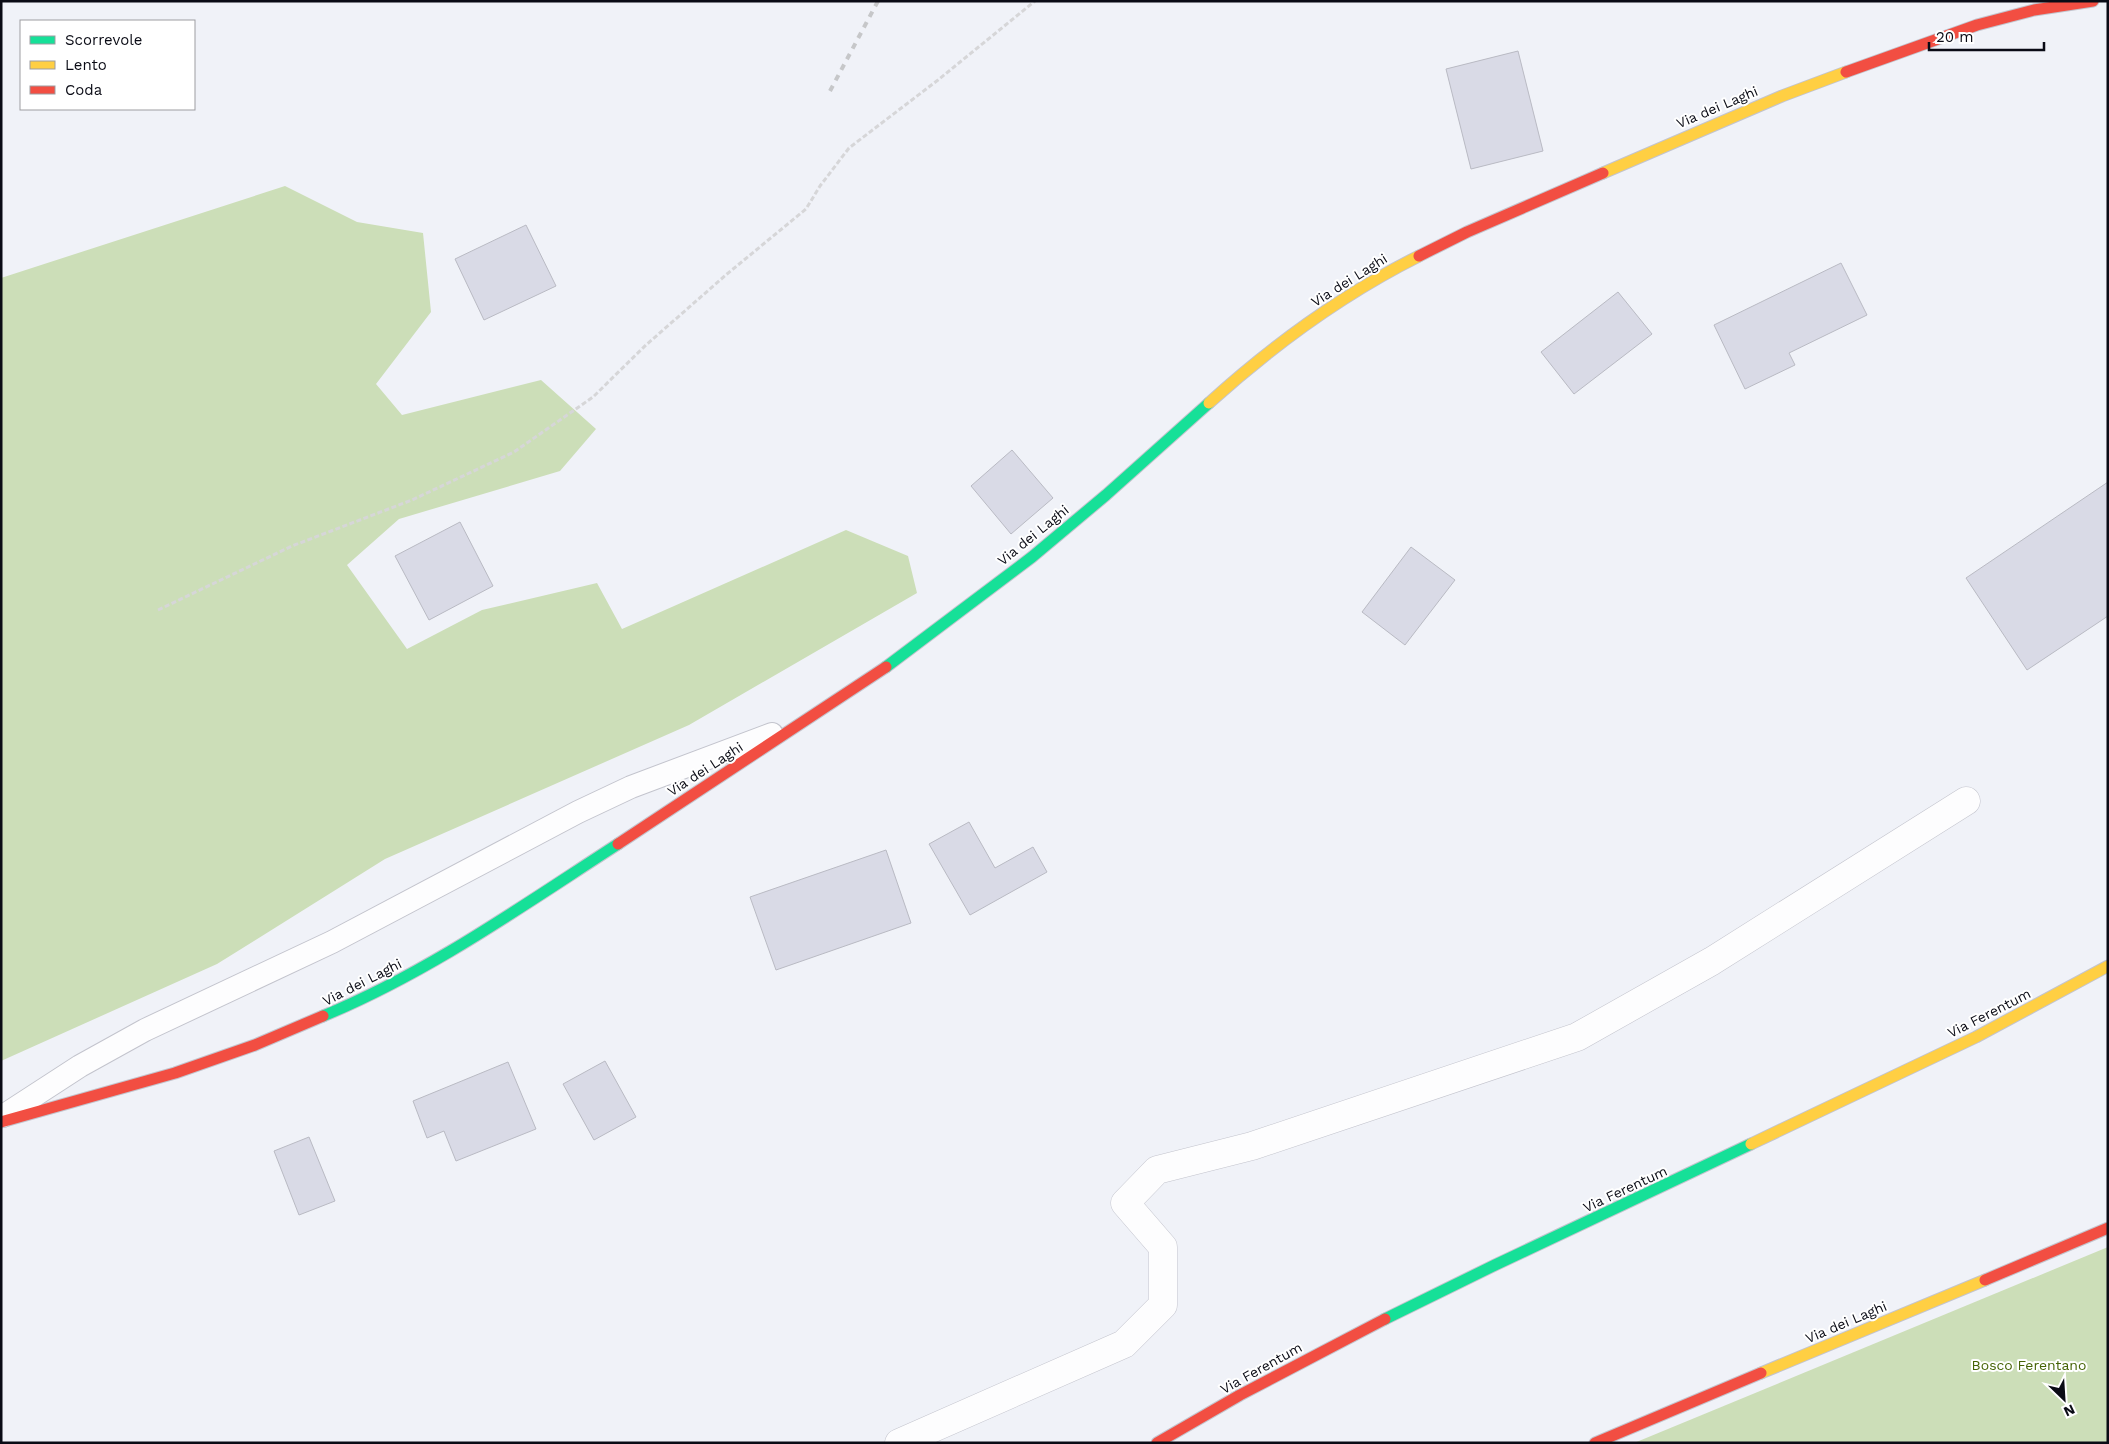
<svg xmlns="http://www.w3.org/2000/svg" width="2109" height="1444" font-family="'Work Sans',sans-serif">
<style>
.green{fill:#ccdeb8}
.building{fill:#d9dae6;stroke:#b9bac3}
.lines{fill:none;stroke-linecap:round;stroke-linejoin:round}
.lane-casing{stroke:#c3c4cd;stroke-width:24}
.street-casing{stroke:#c3c4cd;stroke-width:29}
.fast-casing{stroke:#c3c4cd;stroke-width:13}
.slow-casing{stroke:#c3c4cd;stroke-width:13}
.jam-casing{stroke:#c3c4cd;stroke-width:13}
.path{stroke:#d6d6d8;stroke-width:3;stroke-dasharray:5 2.5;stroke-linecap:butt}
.lane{stroke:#fdfdfe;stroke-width:22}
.street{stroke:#fdfdfe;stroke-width:28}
.fast{stroke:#16e098;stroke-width:11}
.slow{stroke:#ffcf43;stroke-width:11}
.jam{stroke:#f24e42;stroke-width:11}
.rail{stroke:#c6c7c9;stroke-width:4;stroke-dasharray:6 6;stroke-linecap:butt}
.labels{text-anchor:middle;stroke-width:4;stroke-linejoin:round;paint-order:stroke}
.street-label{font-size:14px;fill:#0a0b15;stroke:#fff}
.park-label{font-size:14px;fill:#456305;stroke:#fff}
</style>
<rect width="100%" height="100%" fill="#f0f2f8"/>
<g class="green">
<polygon points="285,186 357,222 423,233 431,312 376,384 402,415 541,380 596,429 560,471 399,519 347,565 407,649 482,610 597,583 622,629 846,530 908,556 917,593 689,725 385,859 217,964 1,1061 1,278"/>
<polygon points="2108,1247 2108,1443 1634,1443"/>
</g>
<g class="building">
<polygon points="1518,51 1543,151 1471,169 1446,69"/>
<polygon points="526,225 556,286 484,320 455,259"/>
<polygon points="1841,263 1867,315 1789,353 1795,365 1745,389 1714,325"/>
<polygon points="1618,292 1652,334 1574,394 1541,352"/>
<polygon points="1012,450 1053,498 1011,534 971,486"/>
<polygon points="2108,482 2108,616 2027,670 1966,578"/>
<polygon points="460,522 493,586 429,620 395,556"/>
<polygon points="1411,547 1455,580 1405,645 1362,612"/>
<polygon points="969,822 995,868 1033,847 1047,872 970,915 929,844"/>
<polygon points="886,850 911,923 776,970 750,897"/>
<polygon points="605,1061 636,1117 594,1140 563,1084"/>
<polygon points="508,1062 536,1129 456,1161 444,1131 427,1138 413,1101"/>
<polygon points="309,1137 335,1201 299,1215 274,1151"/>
</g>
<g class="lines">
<defs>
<polyline id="lane" points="3,1116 80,1066 145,1030 332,942 578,812 631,787 772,734"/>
<polyline id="street" points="899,1443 1124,1344 1163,1305 1163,1247 1125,1203 1157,1170 1252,1146 1577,1037 1712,961 1966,801"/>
<g id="fast">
<polyline points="886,667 1032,557 1106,495 1209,403"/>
<path d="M323,1016C429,972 522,906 618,844"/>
<polyline points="1385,1319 1495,1265 1751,1144"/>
</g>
<g id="slow">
<polyline points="1603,173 1782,96 1846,72"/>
<path d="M1209,403C1272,346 1343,294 1419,256"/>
<polyline points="1751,1144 1976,1037 2108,966"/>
<polyline points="1761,1373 1985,1280"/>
</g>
<g id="jam">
<polyline points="1846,72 1977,25 2034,10 2093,1"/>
<polyline points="1419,256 1467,232 1603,173"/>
<polyline points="618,844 886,667"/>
<polyline points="1,1122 175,1073 255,1045 323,1016"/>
<polyline points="1985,1280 2108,1228"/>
<polyline points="1157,1443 1240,1395 1385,1319"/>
<polyline points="1595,1443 1761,1373"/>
</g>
</defs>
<use href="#lane" class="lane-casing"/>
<use href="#street" class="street-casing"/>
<use href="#fast" class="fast-casing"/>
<use href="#slow" class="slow-casing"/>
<use href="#jam" class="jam-casing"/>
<polyline class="path" points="158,610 292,546 412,500 514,452 593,397 646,345 727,274 806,209 820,186 849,148 938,80 1035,1"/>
<use href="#lane" class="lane"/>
<use href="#street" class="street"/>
<use href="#fast" class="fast"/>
<use href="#slow" class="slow"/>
<use href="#jam" class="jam"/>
<polyline class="rail" points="830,91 878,1"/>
</g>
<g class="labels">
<g class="street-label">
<text transform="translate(1717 107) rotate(-23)" y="5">Via dei Laghi</text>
<text transform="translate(1349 280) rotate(-32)" y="5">Via dei Laghi</text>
<text transform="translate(1033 535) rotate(-39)" y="5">Via dei Laghi</text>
<text transform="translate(705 769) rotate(-33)" y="5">Via dei Laghi</text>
<text transform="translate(362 982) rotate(-27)" y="5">Via dei Laghi</text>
<text transform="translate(1989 1013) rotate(-27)" y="5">Via Ferentum</text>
<text transform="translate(1625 1189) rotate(-25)" y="5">Via Ferentum</text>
<text transform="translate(1846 1322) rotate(-23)" y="5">Via dei Laghi</text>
<text transform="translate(1261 1368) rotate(-29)" y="5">Via Ferentum</text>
</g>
<g class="park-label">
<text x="2029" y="1370">Bosco Ferentano</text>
</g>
</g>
<rect width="2109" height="1444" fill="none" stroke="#0a0b15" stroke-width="5"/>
<rect x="20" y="20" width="175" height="90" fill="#ffffff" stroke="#9d9da1"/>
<rect x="30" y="36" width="25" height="8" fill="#16e098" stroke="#9d9da1"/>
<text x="65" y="45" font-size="15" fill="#0a0b15">Scorrevole</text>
<rect x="30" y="61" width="25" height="8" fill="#ffcf43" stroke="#9d9da1"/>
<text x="65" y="70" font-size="15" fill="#0a0b15">Lento</text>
<rect x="30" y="86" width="25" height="8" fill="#f24e42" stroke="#9d9da1"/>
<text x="65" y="95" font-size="15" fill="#0a0b15">Coda</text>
<g transform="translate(2064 1399) rotate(155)" stroke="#ffffff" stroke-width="4" paint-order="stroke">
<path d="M0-4L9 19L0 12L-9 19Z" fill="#0a0b15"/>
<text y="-8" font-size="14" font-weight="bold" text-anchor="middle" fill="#0a0b15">N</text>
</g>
<path d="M1929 42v8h115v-8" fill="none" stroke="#0a0b15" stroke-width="2.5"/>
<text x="1936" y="42" font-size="15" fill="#0a0b15" stroke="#ffffff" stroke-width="4" paint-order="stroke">20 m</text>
</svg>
